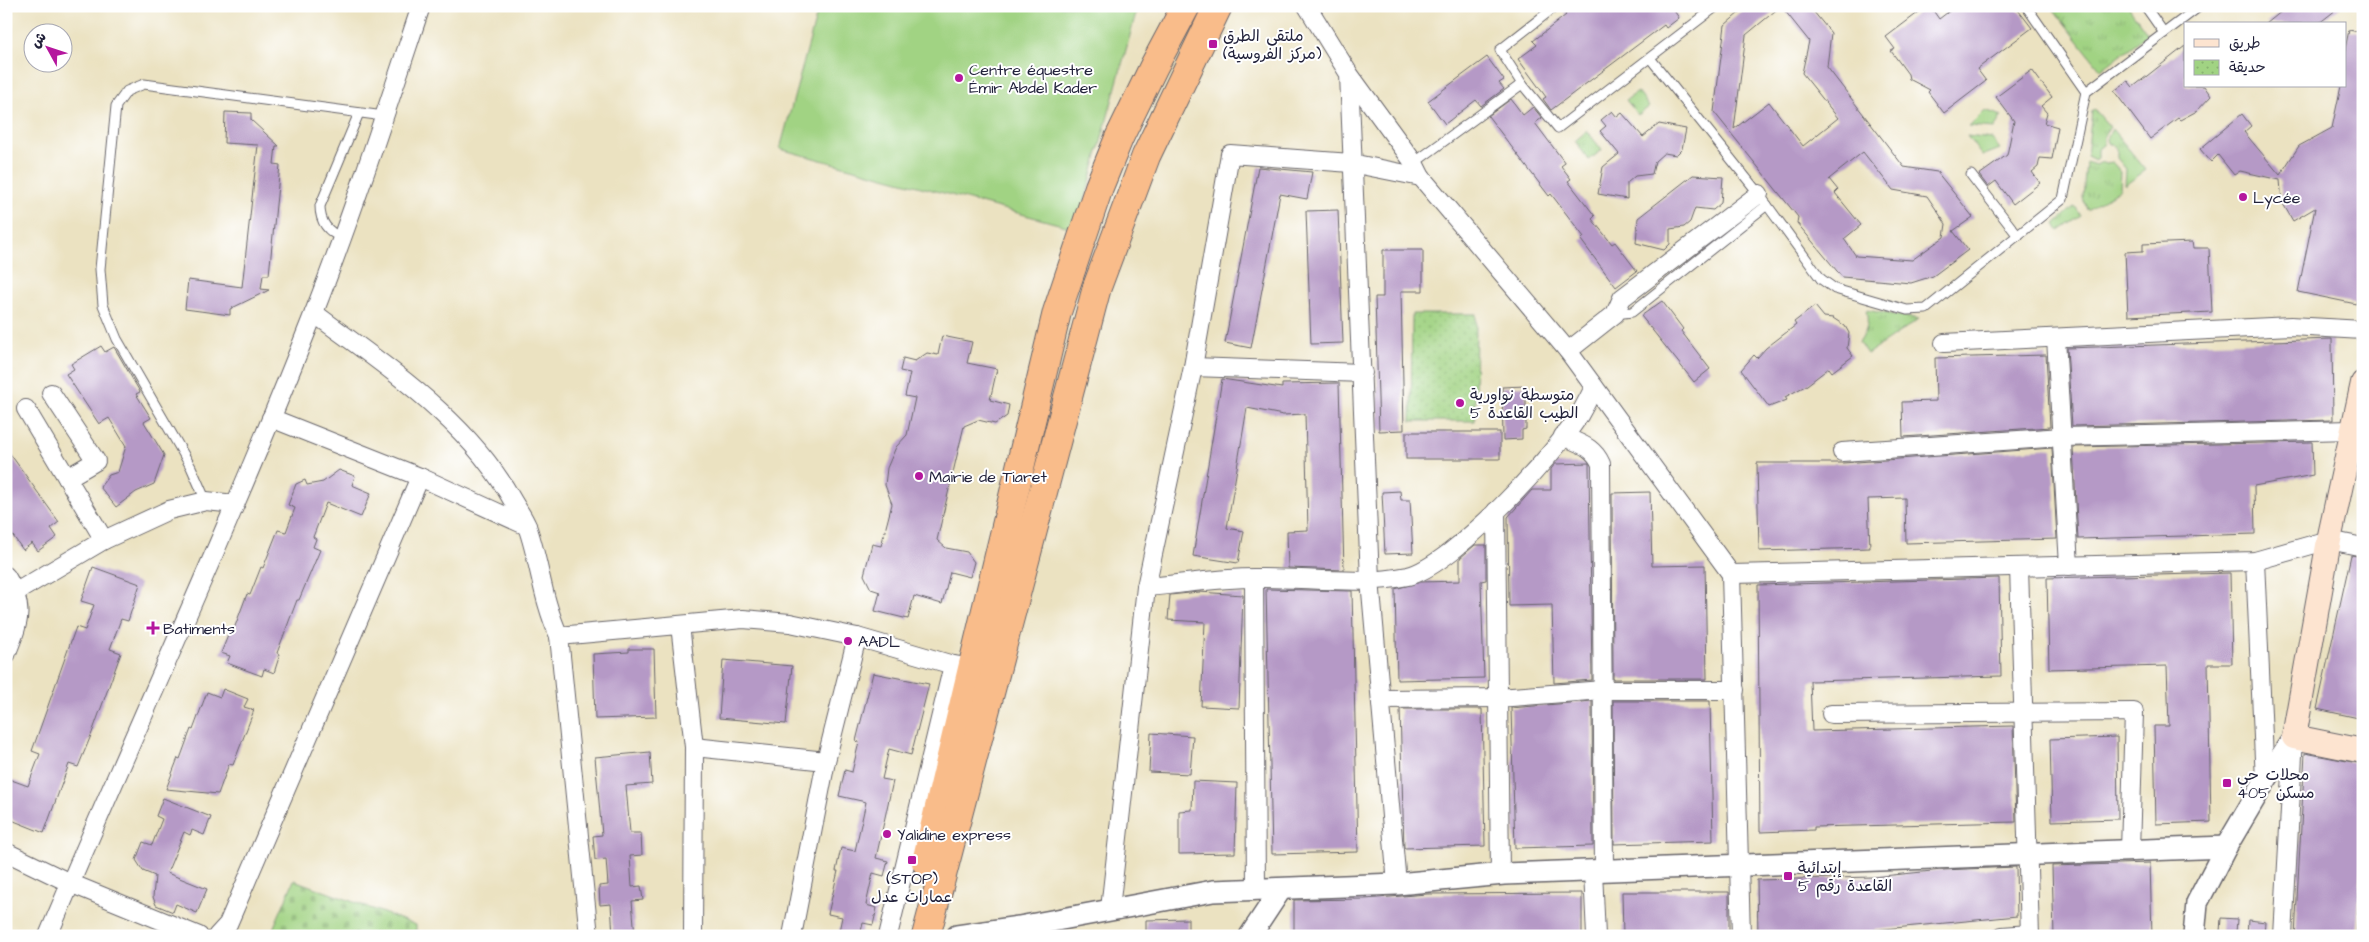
<svg xmlns="http://www.w3.org/2000/svg" width="2369" height="942" font-family="'Architects Daughter','Playpen Sans Arabic',sans-serif">
<style>
.grass{fill:url(#grass-tufts);stroke:#627a5f}
.cemetery{fill:url(#cemetery-stones);stroke:#627a5f}
.park{fill:url(#park-dots);stroke:#627a5f}
.garden{fill:#a1d383;stroke:#627a5f}
.building{fill:#b599c6;fill-rule:evenodd}
.lines{fill:none;stroke-linecap:round;stroke-linejoin:round}
.service-casing{stroke:#68656a;stroke-width:11}
.minor-casing{stroke:#68656a;stroke-width:20}
.tertiary-casing{stroke:#68656a;stroke-width:24}
.secondary-casing{stroke:#68656a;stroke-width:26}
.trunk-casing{stroke:#68656a;stroke-width:30}
.service{stroke:#fff;stroke-width:9}
.minor{stroke:#fff;stroke-width:18}
.tertiary{stroke:#fff;stroke-width:21}
.secondary{stroke:#fde4d0;stroke-width:24}
.trunk{stroke:#f9bc8a;stroke-width:28}
.poi-dot{fill:#b5179e;stroke:#fff;stroke-width:2}
.labels{text-anchor:middle;stroke-width:4;stroke-linejoin:round;paint-order:stroke}
.poi-label{font-size:16px;fill:#22223b;stroke:#fff;text-anchor:start}
</style>
<defs>
<pattern id="grass-tufts" width="24" height="20" patternUnits="userSpaceOnUse" patternTransform="scale(1.25)"><rect width="24" height="20" fill="#a1d383"/><path d="M3 7l-1-3M5 7V3M7 7l1-3M15 17l-1-3M17 17v-4M19 17l1-3" fill="none" stroke="#8ab572"/></pattern>
<pattern id="cemetery-stones" width="16" height="16" patternUnits="userSpaceOnUse" patternTransform="scale(1.25)"><rect width="16" height="16" fill="#a1d383"/><path d="M2 7V4a2 2 0 0 1 4 0v3zM10 15v-3a2 2 0 0 1 4 0v3z" fill="#8ab572"/></pattern>
<pattern id="park-dots" width="8" height="8" patternUnits="userSpaceOnUse" patternTransform="scale(1.25)"><rect width="8" height="8" fill="#a1d383"/><path d="M2 2h.1M6 6h.1" fill="none" stroke="#8ab572" stroke-width="1.8" stroke-linecap="round"/></pattern>
</defs>
<rect width="100%" height="100%" fill="#fff"/>
<filter id="ink" filterUnits="userSpaceOnUse"><feTurbulence type="fractalNoise" baseFrequency=".02" numOctaves="2"/><feDisplacementMap in="SourceGraphic" scale="10" xChannelSelector="R" yChannelSelector="G"/><feConvolveMatrix kernelMatrix="1 2 1 2 8 2 1 2 1" color-interpolation-filters="sRGB"/></filter>
<filter id="wash" filterUnits="userSpaceOnUse"><feTurbulence type="fractalNoise" baseFrequency=".0096" numOctaves="4" result="noise"/><feDisplacementMap in="SourceGraphic" scale="20" xChannelSelector="R" yChannelSelector="G"/><feGaussianBlur stdDeviation="1.12" result="paint"/><feColorMatrix in="noise" values="0 0 0 0 0 0 0 0 0 0 0 0 0 0 0 0 0 1.4 0 .05"/><feComposite in="paint" operator="in"/></filter>
<g filter="url(#wash)">
<rect width="100%" height="100%" fill="#ebe2c1"/>
<g class="grass">
<polygon points="2051,6 2128,6 2148,34 2101,70"/>
<polygon points="1638,92 1649,107 1638,115 1626,100"/>
<polygon points="1985,110 2002,116 1994,128 1969,126"/>
<polygon points="2095,110 2110,127 2104,136 2104,144 2098,149 2098,158 2095,160 2087,156 2092,111"/>
<polygon points="2112,129 2146,170 2125,185 2126,169 2117,158 2117,148 2108,143 2107,139"/>
<polygon points="1587,131 1602,150 1589,160 1575,141"/>
<polygon points="1967,136 1992,139 2000,149 1982,156"/>
<polygon points="2086,162 2096,165 2102,162 2106,164 2113,163 2121,172 2120,189 2087,210 2083,198"/>
<polygon points="2075,206 2081,216 2059,231 2055,224"/>
<path d="M1866,310L1919,319L1867,354L1859,342C1867,330 1869,323 1866,310Z"/>
</g>
<polygon class="cemetery" points="294,880 416,925 416,936 270,936"/>
<polygon class="park" points="1412,314 1476,314 1475,421 1411,421"/>
<polygon class="garden" points="819,6 1138,6 1077,229 780,149"/>
<g id="blocks">
<g class="building">
<polygon points="1572,6 1671,6 1679,18 1666,28 1664,25 1551,110 1543,99 1546,97 1518,59 1537,45 1533,41 1566,15 1564,12"/>
<path d="M1747,6H1781L1746,35L1734,129L1769,102L1803,146L1838,118L1802,73L1809,41L1781,6H1809L1831,33L1827,67L1904,167L1937,172L1973,217L1953,231L1968,250L1933,276L1911,283L1842,277L1797,223L1798,217L1714,112L1725,25ZM1863,152L1893,190L1927,196L1946,224L1944,237L1912,260L1856,256L1844,239L1861,225L1835,193L1838,190L1829,179Z"/>
<polygon points="1927,6 1930,6 1939,19 1956,6 2015,6 2032,28 1977,69 1986,81 1944,113 1928,92 1930,90 1909,79 1908,74 1891,51 1895,49 1886,37"/>
<polygon points="2288,6 2341,6 2318,24 2266,24"/>
<polygon points="2349,30 2363,33 2363,273 2356,304 2298,292 2315,208 2293,221 2282,202 2280,180 2240,171 2234,175 2218,155 2211,162 2200,149 2242,114 2251,126 2244,132 2280,175 2299,146 2332,128 2341,86 2345,86 2345,49"/>
<polygon points="2185,46 2185,86 2204,86 2211,96 2197,111 2180,120 2178,118 2150,139 2114,91 2128,81 2133,87"/>
<polygon points="1487,57 1504,80 1499,83 1504,89 1481,106 1476,100 1445,124 1428,101"/>
<polygon points="2032,70 2052,97 2041,106 2047,113 2044,123 2058,127 2052,159 2040,158 2038,167 2032,172 2040,183 2013,204 1996,181 1988,187 1979,175 2007,155 2014,121 1996,97"/>
<polygon points="1511,99 1523,115 1533,107 1542,118 1535,123 1565,163 1561,166 1571,179 1568,181 1595,216 1592,219 1612,244 1615,242 1637,271 1616,287 1581,240 1584,237 1551,194 1549,196 1488,116"/>
<polygon points="1612,111 1617,117 1622,113 1643,137 1659,124 1686,129 1682,149 1676,155 1664,153 1655,161 1652,174 1635,176 1627,183 1627,199 1598,194 1603,167 1619,154 1600,131 1606,126 1601,120"/>
<polygon points="225,112 251,113 251,120 279,146 276,146 274,164 280,165 269,275 263,275 261,289 269,290 230,309 230,315 185,309 188,280 242,287 258,145 224,143"/>
<polygon points="1258,167 1312,172 1307,199 1280,194 1251,348 1225,343"/>
<polygon points="1693,175 1723,177 1721,203 1713,210 1695,208 1690,222 1684,227 1670,229 1670,244 1664,250 1636,243 1638,218"/>
<polygon points="1338,210 1343,343 1311,344 1306,211"/>
<polygon points="2192,242 2193,248 2209,248 2212,312 2128,316 2125,252 2143,251 2143,244"/>
<polygon points="1383,250 1423,250 1423,291 1401,291 1404,430 1379,431 1375,297 1383,297"/>
<polygon points="1662,301 1683,329 1681,331 1710,369 1694,382 1641,316"/>
<polygon points="1815,306 1824,317 1833,318 1845,326 1849,333 1847,348 1853,356 1832,372 1829,368 1807,385 1785,397 1787,400 1769,407 1741,370 1754,355 1757,358 1766,348 1796,325 1794,322"/>
<polygon points="942,336 972,342 967,363 997,369 990,400 1009,405 1007,416 995,424 978,420 964,426 937,540 946,548 967,552 974,562 970,577 950,572 942,604 914,596 908,619 875,611 880,592 871,589 864,575 872,544 881,546 892,504 885,485 887,468 896,447 907,435 915,398 905,396 910,373 900,371 903,358 915,361 927,353 938,355"/>
<polygon points="2332,339 2333,420 2072,426 2067,348"/>
<polygon points="101,346 105,352 114,347 121,359 140,392 136,394 151,418 144,422 164,455 154,484 136,492 116,507 100,487 109,475 118,472 126,446 109,418 99,424 66,374 74,369 71,364"/>
<polygon points="2046,355 2050,427 1903,437 1902,402 1936,401 1935,358"/>
<polygon points="1222,379 1282,388 1282,384 1339,383 1344,570 1288,568 1287,531 1308,530 1305,414 1283,415 1247,408 1227,528 1244,531 1238,563 1193,556"/>
<polygon points="1526,386 1526,429 1522,430 1522,439 1503,440 1502,387"/>
<rect x="1406" y="432" width="94" height="27"/>
<polygon points="2312,442 2313,475 2254,486 2255,534 2078,539 2073,447"/>
<polygon points="6,448 59,522 51,528 57,537 38,551 32,543 23,550 6,526"/>
<polygon points="2052,448 2057,539 1906,543 1905,498 1868,499 1870,548 1759,551 1757,463 1843,463"/>
<polygon points="1589,463 1592,680 1554,683 1552,605 1509,606 1508,517 1532,490 1551,490 1551,469 1555,464"/>
<polygon points="339,470 355,476 352,485 371,493 361,517 326,503 313,537 316,539 313,547 320,550 299,600 297,600 277,653 280,654 274,673 264,669 262,676 227,663 230,656 221,653 231,628 234,629 247,594 250,595 261,567 263,568 278,530 286,532 295,508 288,505 296,484 305,480 307,485 323,482"/>
<polygon points="1400,491 1401,500 1410,500 1413,553 1385,554 1382,492"/>
<polygon points="1650,492 1652,566 1705,565 1707,679 1613,679 1612,493"/>
<polygon points="1475,545 1486,545 1486,580 1481,581 1484,678 1397,680 1395,589 1420,582 1460,581 1460,558"/>
<polygon points="2351,555 2363,557 2363,719 2317,709"/>
<polygon points="93,567 140,584 128,621 121,619 110,649 121,653 92,733 78,767 69,764 44,833 14,821 6,812 6,778 28,786 40,754 32,751 76,627 85,630 94,605 81,601"/>
<polygon points="2230,573 2232,664 2208,664 2211,822 2156,824 2154,726 2169,726 2167,666 2049,669 2047,578"/>
<polygon points="1999,578 2001,676 1810,681 1812,731 2013,726 2016,822 1814,827 1814,830 1760,832 1758,585"/>
<polygon points="1266,589 1352,591 1358,852 1272,854"/>
<polygon points="1199,592 1243,595 1239,708 1201,706 1205,622 1168,620 1170,595"/>
<polygon points="629,649 654,649 656,717 595,719 593,654 629,652"/>
<polygon points="723,660 792,666 786,724 719,718"/>
<polygon points="873,673 929,684 911,755 889,749 882,779 893,781 876,858 888,861 884,876 873,873 866,905 877,908 873,925 863,923 860,936 838,936 842,917 828,914 838,871 836,871 841,848 855,851 866,802 839,796 845,770 852,772 859,742 856,741"/>
<polygon points="223,689 248,699 244,707 254,710 233,765 229,764 218,794 166,789 178,758 180,759 191,729 193,730 207,692 220,697"/>
<polygon points="1592,701 1593,846 1515,848 1511,708"/>
<polygon points="1613,701 1710,701 1713,841 1614,844"/>
<polygon points="1400,709 1482,709 1485,846 1404,848"/>
<polygon points="1151,733 1193,736 1190,774 1149,772"/>
<polygon points="2117,737 2118,819 2052,821 2050,739"/>
<polygon points="650,752 652,784 626,786 630,833 641,833 642,855 630,856 632,887 641,886 643,900 632,901 635,936 613,936 611,904 600,905 599,886 608,885 606,859 595,860 593,836 602,835 595,757"/>
<polygon points="2305,753 2363,764 2363,848 2356,936 2295,936"/>
<polygon points="1193,781 1237,783 1235,853 1179,854 1179,811 1192,810"/>
<polygon points="163,798 211,817 204,835 192,830 190,835 184,832 167,873 207,889 197,913 176,904 173,912 156,905 153,897 155,876 143,871 136,860 143,842 152,845 162,819 156,816"/>
<polygon points="2150,863 2152,936 2054,936 2052,866"/>
<polygon points="2016,867 2017,916 1874,930 1874,936 1758,936 1757,880 1873,877 1942,870"/>
<polygon points="1622,892 1729,892 1729,936 1623,936"/>
<polygon points="1582,893 1582,936 1294,936 1294,900 1365,899 1427,894"/>
<polygon points="2221,918 2237,919 2236,933 2220,932"/>
<polygon points="1188,919 1188,936 1146,936 1146,920"/>
<polygon points="2248,920 2266,922 2265,936 2247,936"/>
</g>
</g>
</g>
<g filter="url(#ink)">
<use href="#blocks" fill-opacity="0" stroke="#68656a" stroke-width="1"/>
<g class="lines">
<defs>
<g id="service">
<polyline points="1556,6 1500,50 1522,84 1558,128 1717,6"/>
<polyline points="2026,6 2086,92"/>
<polyline points="2145,6 2164,33"/>
<polyline points="1650,58 1759,194 1821,279 1835,289 1907,310 1926,309 2063,199 2086,92 2200,6"/>
<polyline points="1414,163 1522,84"/>
<polyline points="1971,175 2018,236"/>
<path d="M343,238C327,232 320,222 320,206L359,113"/>
<polyline points="1615,314 1632,312 1767,205"/>
<polyline points="206,501 191,467 117,339 103,305 100,269 116,106 127,91 144,84 384,116"/>
</g>
<g id="minor">
<polyline points="1307,6 1349,74 1414,163 1421,177 1568,351 1731,574 2255,561 2329,540 2363,547"/>
<polyline points="1349,74 1370,580 1397,884"/>
<path d="M314,313C387,368 469,420 514,503C518,510 524,518 527,526C540,563 542,599 559,636"/>
<polyline points="2056,338 2069,566"/>
<polyline points="1944,343 2291,326 2363,330"/>
<polyline points="1568,351 1615,314 1622,298 1759,194"/>
<polyline points="1193,367 1363,373"/>
<polyline points="51,393 96,461 67,478"/>
<polyline points="26,409 104,540"/>
<polyline points="271,418 420,477 527,526"/>
<path d="M1563,436C1580,444 1593,446 1601,464L1604,871"/>
<polyline points="1842,452 2062,437 2352,430"/>
<polyline points="1496,511 1500,875"/>
<polyline points="2255,561 2265,781"/>
<polyline points="2019,567 2030,936"/>
<polyline points="1731,574 1741,936"/>
<path d="M6,576C26,608 19,622 6,655"/>
<polyline points="1254,578 1256,889"/>
<path d="M1146,587C1182,584 1219,578 1256,578C1304,577 1361,586 1408,576C1453,565 1555,455 1580,414C1585,405 1590,396 1594,387"/>
<polyline points="6,598 104,540 169,510 206,501 235,504"/>
<polyline points="680,625 694,747 693,936"/>
<polyline points="1381,699 1498,698 1603,690 1735,690"/>
<polyline points="1831,714 2134,712 2130,851"/>
<polyline points="694,747 826,761"/>
<polyline points="6,852 70,883 199,936"/>
<polyline points="1593,871 1596,936"/>
<polyline points="1110,909 1146,587 1193,367 1230,154 1351,163 1421,177"/>
<path d="M48,936C136,727 232,522 315,310C354,210 387,108 421,6"/>
<polyline points="217,936 228,924 420,477"/>
<polyline points="589,936 559,636 743,619 790,623 857,637 953,665 972,668"/>
<polyline points="792,936 826,761 857,637"/>
<polyline points="888,936 953,665"/>
<polyline points="2002,936 2030,934"/>
<polyline points="2283,936 2294,737"/>
</g>
<g id="tertiary">
<polyline points="957,936 1019,927 1213,891 1397,884 1504,874 2226,847"/>
<polyline points="1250,936 1281,889"/>
<polyline points="2194,936 2197,903 2226,847 2265,781 2294,737"/>
</g>
<polyline id="secondary" points="2363,383 2329,540 2294,737 2363,751"/>
<g id="trunk">
<polyline points="926,862 1057,312 1099,187 1119,138 1154,66 1186,6"/>
<polyline points="926,936 1097,287 1146,156 1218,6"/>
</g>
</defs>
<use href="#service" class="service-casing"/>
<use href="#minor" class="minor-casing"/>
<use href="#tertiary" class="tertiary-casing"/>
<use href="#secondary" class="secondary-casing"/>
<use href="#trunk" class="trunk-casing"/>
<use href="#service" class="service"/>
<use href="#minor" class="minor"/>
<use href="#tertiary" class="tertiary"/>
<use href="#secondary" class="secondary"/>
<use href="#trunk" class="trunk"/>
</g>
</g>
<g class="poi-dot">
<rect x="1208" y="39" width="10" height="10" rx="2.5"/>
<circle cx="959" cy="78" r="5"/>
<circle cx="2243" cy="197" r="5"/>
<circle cx="1460" cy="403" r="5"/>
<circle cx="919" cy="476" r="5"/>
<path d="M150.5 620.5h5v5h5v5h-5v5h-5v-5h-5v-5h5z"/>
<circle cx="848" cy="641" r="5"/>
<rect x="2222" y="778" width="10" height="10" rx="2.5"/>
<circle cx="887" cy="834" r="5"/>
<rect x="907" y="855" width="10" height="10" rx="2.5"/>
<rect x="1783" y="871" width="10" height="10" rx="2.5"/>
</g>
<g class="labels">
<g class="poi-label">
<text x="1223" y="41">ملتقى الطرق<tspan x="1223" dy="18">(مركز الفروسية)</tspan></text>
<text x="969" y="75">Centre équestre<tspan x="969" dy="18">Émir Abdel Kader</tspan></text>
<text x="2253" y="203">Lycée</text>
<text x="1470" y="400">متوسطة نواورية<tspan x="1470" dy="18">الطيب القاعدة 5</tspan></text>
<text x="929" y="482">Mairie de Tiaret</text>
<text x="163" y="634">Batiments</text>
<text x="858" y="647">AADL</text>
<text x="2237" y="780">محلات حي<tspan x="2237" dy="18">405 مسكن</tspan></text>
<text x="897" y="840">Yalidine express</text>
<text x="1798" y="873">إبتدائية<tspan x="1798" dy="18">القاعدة رقم 5</tspan></text>
<text x="912" y="884" text-anchor="middle">(STOP)<tspan x="912" dy="18">عمارات عدل</tspan></text>
</g>
</g>
<rect width="2369" height="942" fill="none" stroke="#fff" stroke-width="25"/>
<rect x="2184" y="22" width="162" height="65" fill="#ffffff" stroke="#a7a7b1"/>
<rect x="2194" y="39" width="25" height="8" fill="#fde4d0" stroke="#a7a7b1"/>
<text x="2229" y="48" font-size="15" fill="#22223b">طريق</text>
<rect x="2194" y="60" width="25" height="15" fill="url(#park-dots)" stroke="#a7a7b1"/>
<text x="2229" y="72" font-size="15" fill="#22223b">حديقة</text>
<g transform="translate(48 48) rotate(310)"><circle r="24" fill="#ffffff" stroke="#a7a7b1"/>
<path d="M0-4L9 19L0 12L-9 19Z" fill="#b5179e"/>
<text y="-8" font-size="14" font-weight="bold" text-anchor="middle" fill="#22223b">ش</text>
</g>
</svg>
